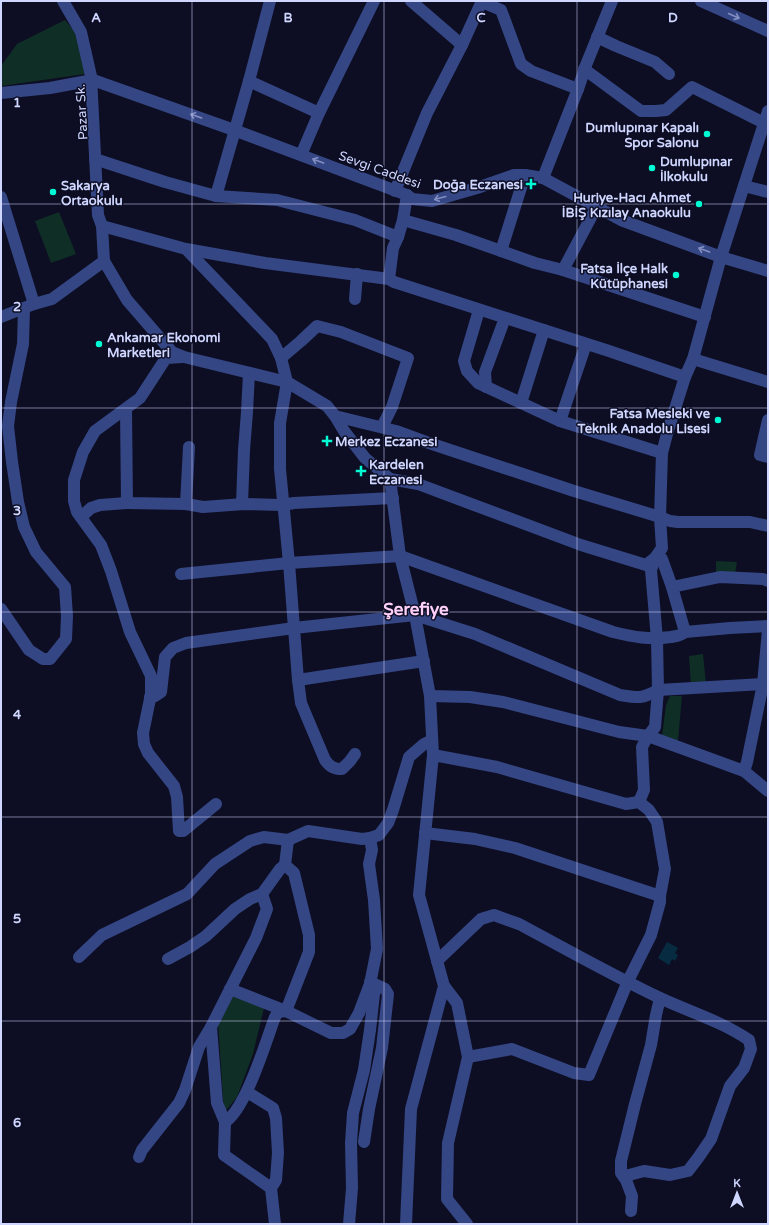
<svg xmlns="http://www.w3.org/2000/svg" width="769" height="1225" font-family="'Varela Round',sans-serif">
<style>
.green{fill:#0f2e25}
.water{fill:#072c42}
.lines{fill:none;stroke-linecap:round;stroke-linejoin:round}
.minor{stroke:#354685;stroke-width:12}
.oneway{stroke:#828ec2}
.grid{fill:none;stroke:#cfd6ff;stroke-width:1;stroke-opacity:0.55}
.poi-dot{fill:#00fad3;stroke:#0d0e23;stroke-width:1.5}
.labels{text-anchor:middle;stroke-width:3;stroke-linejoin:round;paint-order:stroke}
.street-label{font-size:13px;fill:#cfd6ff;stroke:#0d0e23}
.poi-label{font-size:13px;font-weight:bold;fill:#cfd6ff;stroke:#0d0e23;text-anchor:end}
.district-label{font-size:17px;font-weight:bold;fill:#ffd1fa;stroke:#0d0e23}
.grid-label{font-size:13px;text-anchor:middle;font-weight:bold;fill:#cfd6ff;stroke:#0d0e23;stroke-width:3;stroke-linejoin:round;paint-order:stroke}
</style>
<rect width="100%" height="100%" fill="#0d0e23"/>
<g class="green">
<polygon points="65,20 75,32 82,54 85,74 1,86 1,66 17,44"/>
<polygon points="59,212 76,254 51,263 35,221"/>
<polygon points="716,561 737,562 735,574 716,573"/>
<polygon points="703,654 706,684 691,686 689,656"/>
<polygon points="670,696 682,696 678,741 662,736 666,705"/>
<polygon points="233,995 264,1008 253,1054 237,1097 224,1113 218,1022"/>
</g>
<polygon class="water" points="667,942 678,948 675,953 678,955 675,961 672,959 669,965 658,958"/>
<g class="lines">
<g class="minor">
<polyline points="411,1 462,45"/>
<polyline points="701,1 768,31"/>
<polyline points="482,2 501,10 521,64 531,71 578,89"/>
<polyline points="597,37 616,46 655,62 669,74"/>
<polyline points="584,69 641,111 656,111 666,110 692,87 764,123"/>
<polyline points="249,81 319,113"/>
<polyline points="1,93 50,88 93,80 234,130 407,195 412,199 432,201 477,188 514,175 525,175 543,178 621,220 721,257 768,271"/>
<polyline points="301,155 319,113 374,1"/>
<polyline points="95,159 165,182 216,196 277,200 355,220 398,237"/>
<polyline points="543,178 578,89 586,65 612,1"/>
<polyline points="744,186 768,192"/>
<polyline points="395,191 427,113 462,45 482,1"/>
<polyline points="216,196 249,81 270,1"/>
<polyline points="1,197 34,304"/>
<polyline points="403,220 456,235 535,263 563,270 705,317"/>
<polyline points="102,226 186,249 272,339 281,358 287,382 327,406 335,416 344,431 365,458 390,479 400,556 415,615 430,696 433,755 419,895 444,986 411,1109 406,1224"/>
<polyline points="186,249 265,263 389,279 394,282 609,351 685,377"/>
<polyline points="501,251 525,175"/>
<path d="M104,261L127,300L172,352L184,357L287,382L280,423V469L289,563L298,680L301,703L325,760C330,767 334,769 342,769L350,761L355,754"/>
<polyline points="563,270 597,206"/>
<polyline points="389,279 393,248 398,237 403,220 407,195"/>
<polyline points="355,299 357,274"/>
<polyline points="479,310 464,361 467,371 478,383 560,421 662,453"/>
<polyline points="1,317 34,304 52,299 104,261 102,226 98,215 91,76 81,32 63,1"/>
<polyline points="183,357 166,358 140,398 95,431 83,452 74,480 74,501 77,512 101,545 111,571 130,632 151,676 151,694 143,733 144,744 148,753 174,786 177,797 179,831 183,831 216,804"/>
<polyline points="281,358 301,341 317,326 341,332 408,358 392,407 382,427"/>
<polyline points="693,359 768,382"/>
<polyline points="486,387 485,372 505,318"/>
<polyline points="521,403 544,330"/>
<polyline points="126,410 127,503 186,504 203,507 244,504 283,505 294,503 393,498"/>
<polyline points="335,416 396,431 426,442 574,491 660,517 662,453 667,434 685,377 693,359 721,257 768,111"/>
<polyline points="768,420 760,455 768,457"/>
<polyline points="560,421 586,344"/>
<polyline points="390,479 418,484 581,545 646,565 655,558 662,559 672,587 685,632"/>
<polyline points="186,504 189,447"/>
<polyline points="242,504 244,450 247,412 249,373"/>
<polyline points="81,517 91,508 100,505 127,503"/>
<path d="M181,574L289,563L400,556L613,632C634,637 649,640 671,637C676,636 681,636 685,632L730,628L768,626"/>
<polyline points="672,587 720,577 763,579 768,581"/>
<polyline points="1,609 29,650 43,659 50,659 66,639 67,616 65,587 36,552 24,527 18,502 12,462 8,426 11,402 23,344 24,308"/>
<polyline points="298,680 424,661"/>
<polyline points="430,696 470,697 503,702 619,732 648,736 744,771 768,791"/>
<path d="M150,697L155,696L161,692L165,657L173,648L186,643L294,628L415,615L475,634L620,695C638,698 642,699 658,690L763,684"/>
<polyline points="433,755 497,767 626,804 639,802 649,810 657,822 665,869 660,896 660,902 651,935 628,981 589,1075 574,1073 512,1049 468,1057"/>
<polyline points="744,771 747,762 763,684 768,630"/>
<polyline points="639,802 644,790 642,747 648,736 655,727 658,690 657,639 651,570 655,558 662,548 660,517 670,521 678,522 750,522 768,526"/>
<polyline points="425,833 475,839 515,848 660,896"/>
<polyline points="370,838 379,835 388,823 393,810 409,757 424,744 432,740"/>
<polyline points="262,894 267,909 256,938 211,1027 217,1103 225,1122 224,1155 271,1188"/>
<polyline points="79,957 102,935 187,894 215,864 250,841 264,837 288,840 308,831 362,839 370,838 372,850 369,864 374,900 377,949 370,984 359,1013 350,1029 343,1033 331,1033 286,1011 230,989"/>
<polyline points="168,959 190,947 206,936 235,909 250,899 262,894 280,869 285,865"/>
<path d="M437,961L481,919L494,915L519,924C566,949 612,975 660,998C690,1012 721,1021 749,1040L751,1049L744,1068L730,1086L711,1139L698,1158L688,1171L670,1175L644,1171L629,1175L626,1180L632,1196L631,1211"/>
<polyline points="444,986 457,1003 468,1057 448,1143 447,1199 467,1224"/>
<polyline points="286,1011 309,952 309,935 294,873 285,865 288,840"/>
<polyline points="247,1092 273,1108 276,1118 278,1153 276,1180 271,1188 275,1224"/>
<path d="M225,1122C246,1109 266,1041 275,1017L278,1012L286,1011"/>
<polyline points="364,1142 369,1109 382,1048 388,994 385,989 370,982"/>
<polyline points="139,1157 142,1150 179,1103 185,1090 199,1047 211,1027"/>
<polyline points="626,1180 621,1173 621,1161 635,1104 651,1045 656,1015 660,998"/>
<polyline points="349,1224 352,1188 351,1143 353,1113 364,1070 370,1030 375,985"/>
</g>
</g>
<defs><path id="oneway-shaft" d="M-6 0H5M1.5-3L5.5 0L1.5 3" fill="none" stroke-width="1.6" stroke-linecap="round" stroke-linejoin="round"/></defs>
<g class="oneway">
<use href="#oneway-shaft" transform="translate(734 16) rotate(24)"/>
<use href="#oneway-shaft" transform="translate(196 116) rotate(-161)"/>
<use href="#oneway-shaft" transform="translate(318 161) rotate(-160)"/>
<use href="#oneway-shaft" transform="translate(440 198) rotate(165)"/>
<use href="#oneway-shaft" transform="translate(704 250) rotate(-160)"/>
</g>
<path class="grid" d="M192,1V1224M384,1V1224M577,1V1224M1,204H768M1,408H768M1,612H768M1,817H768M1,1021H768"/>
<g class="poi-dot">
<circle cx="707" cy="134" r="4"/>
<circle cx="652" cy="168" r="4"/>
<path d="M529 178h4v4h4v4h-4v4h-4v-4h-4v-4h4z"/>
<circle cx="53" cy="192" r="4"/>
<circle cx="699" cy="204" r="4"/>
<circle cx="676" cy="275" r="4"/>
<circle cx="99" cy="344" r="4"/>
<circle cx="718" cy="420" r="4"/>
<path d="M325 435h4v4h4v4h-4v4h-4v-4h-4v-4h4z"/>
<path d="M359 465h4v4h4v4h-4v4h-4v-4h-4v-4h4z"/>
</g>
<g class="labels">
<g class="street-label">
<text transform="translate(81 112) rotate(-93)" y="5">Pazar Sk.</text>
<text transform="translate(380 169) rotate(20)" y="5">Sevgi Caddesi</text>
</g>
<g class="poi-label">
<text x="699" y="132">Dumlupınar Kapalı<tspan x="699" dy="15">Spor Salonu</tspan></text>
<text x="660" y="166" text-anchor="start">Dumlupınar<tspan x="660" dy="15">İlkokulu</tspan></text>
<text x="523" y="189">Doğa Eczanesi</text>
<text x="61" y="190" text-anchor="start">Sakarya<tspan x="61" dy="15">Ortaokulu</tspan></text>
<text x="691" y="202">Huriye-Hacı Ahmet<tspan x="691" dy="15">İBİŞ Kızılay Anaokulu</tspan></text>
<text x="668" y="273">Fatsa İlçe Halk<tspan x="668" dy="15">Kütüphanesi</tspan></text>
<text x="107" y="342" text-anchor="start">Ankamar Ekonomi<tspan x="107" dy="15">Marketleri</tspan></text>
<text x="710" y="418">Fatsa Mesleki ve<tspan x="710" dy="15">Teknik Anadolu Lisesi</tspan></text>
<text x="335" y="446" text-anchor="start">Merkez Eczanesi</text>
<text x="369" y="469" text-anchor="start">Kardelen<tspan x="369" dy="15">Eczanesi</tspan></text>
</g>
<g class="district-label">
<text x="416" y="615">Şerefiye</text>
</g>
</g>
<g class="grid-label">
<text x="96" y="22">A</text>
<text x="288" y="22">B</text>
<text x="481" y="22">C</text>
<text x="673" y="22">D</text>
<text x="17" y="107">1</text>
<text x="17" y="311">2</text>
<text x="17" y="515">3</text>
<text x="17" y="719">4</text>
<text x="17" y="923">5</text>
<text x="17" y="1127">6</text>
</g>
<rect width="769" height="1225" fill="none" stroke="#cfd6ff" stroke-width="4"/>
<g transform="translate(737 1193)" stroke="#0d0e23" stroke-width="3" paint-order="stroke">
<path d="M0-3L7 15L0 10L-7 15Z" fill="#cfd6ff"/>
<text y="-6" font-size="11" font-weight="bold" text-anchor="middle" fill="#cfd6ff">K</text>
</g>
</svg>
